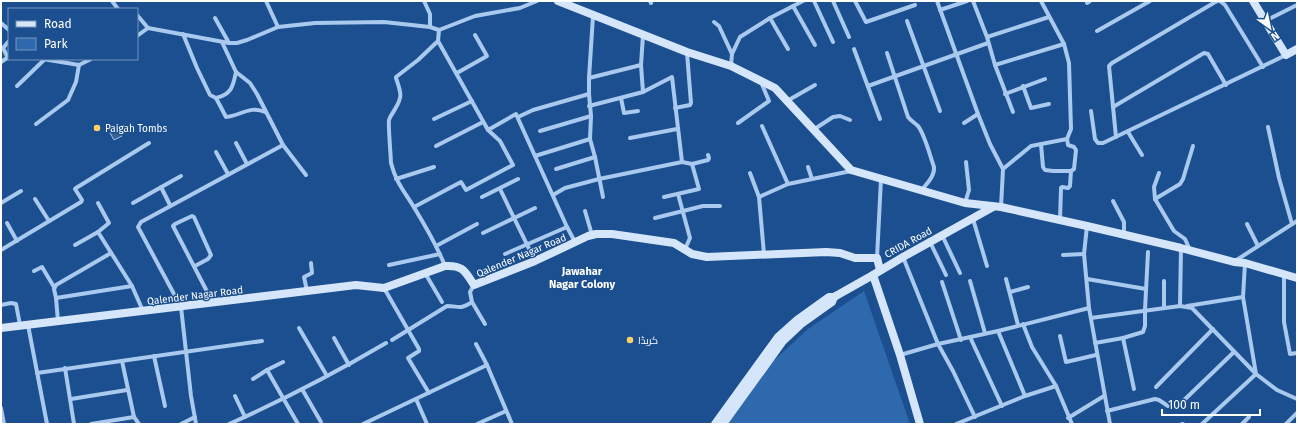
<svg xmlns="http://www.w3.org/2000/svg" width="1298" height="425" font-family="'Fira Sans',Cairo,sans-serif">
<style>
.green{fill:#2e69ad}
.water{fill:#3c6290;stroke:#9cc4f0}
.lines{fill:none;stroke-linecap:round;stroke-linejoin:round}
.street{stroke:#a9c9ee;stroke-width:4}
.secondary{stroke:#d6e6fa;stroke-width:8}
.poi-dot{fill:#ffd166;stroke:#1b4f8f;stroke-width:1.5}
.labels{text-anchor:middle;stroke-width:3;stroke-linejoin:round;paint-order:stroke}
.poi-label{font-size:10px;fill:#fff;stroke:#1b4f8f;text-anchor:start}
.street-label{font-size:10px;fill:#fff;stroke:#1b4f8f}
.neighbourhood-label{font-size:11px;font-weight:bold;fill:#fff;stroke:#1b4f8f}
</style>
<rect width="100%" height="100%" fill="#1b4f8f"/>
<polygon class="green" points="864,291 910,424 727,424 769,365 808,329"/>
<polygon class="water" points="117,129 122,136 114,140 110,133"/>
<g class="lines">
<g class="street">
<polyline points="112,1 118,9"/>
<polyline points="266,1 278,27"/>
<polyline points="424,1 430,14 430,27"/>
<polyline points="650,1 651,3"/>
<polyline points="814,1 833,42"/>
<polyline points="833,1 849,37"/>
<polyline points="855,1 866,22 915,5"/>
<polyline points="937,1 978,114 990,144 1003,169"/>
<polyline points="973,1 987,37 995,65 1064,44 1041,1"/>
<polyline points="1087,3 1090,1"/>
<polyline points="793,6 815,45"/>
<polyline points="940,10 967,1"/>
<polyline points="137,15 148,28"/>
<polyline points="215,18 229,43"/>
<polyline points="770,18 788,49"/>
<polyline points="907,21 940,111"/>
<polyline points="1265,21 1297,5"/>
<polyline points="714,22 719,26 732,54"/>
<polyline points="1,23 9,30"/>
<path d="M439,30L438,41L418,60L396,77V78C401,93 403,96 395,109C393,113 390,116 389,120C388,123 391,159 391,163C396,183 405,192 415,209C426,227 437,246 445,266"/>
<polyline points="1097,31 1150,1"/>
<path d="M183,34L197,68L210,95L216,98C232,94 233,86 236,72"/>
<polyline points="643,35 641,65 643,92"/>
<polyline points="137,36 148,28 229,43 237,43 247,40 278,27 315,23 384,22 430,27 439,30 475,16 520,8 537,1"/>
<polyline points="987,37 1049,17"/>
<polyline points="438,41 488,130 516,114 567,227 575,242"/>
<polyline points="854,49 880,119"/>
<path d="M887,53L908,117C911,121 915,123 918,126C925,135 930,156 934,167C935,176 927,183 922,190"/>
<polyline points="43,59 79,65 91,59"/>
<polyline points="1,62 7,58 7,56 3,48 9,41"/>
<polyline points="995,65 1013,112"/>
<polyline points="731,66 732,54 740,37 770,18 803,1"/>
<polyline points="457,73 487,56 475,35"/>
<polyline points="589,78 593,16"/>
<polyline points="17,86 44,60"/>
<polyline points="868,86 988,43"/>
<polyline points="1023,86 1031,108 1049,104"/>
<polyline points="1005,94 1045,79"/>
<path d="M216,98L226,117C240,116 250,105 265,112"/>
<polyline points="621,98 624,113 638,111"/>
<polyline points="787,101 815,85"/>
<polyline points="1113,107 1204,53 1208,54 1226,85"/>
<polyline points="675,108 690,105 691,103 687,53"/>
<polyline points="1091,111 1095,139 1098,143 1103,143 1286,55"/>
<polyline points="518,117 533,110 589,94"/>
<polyline points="434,119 472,101"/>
<polyline points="738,123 769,101 761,82"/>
<polyline points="964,123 978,114"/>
<polyline points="36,124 68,100 76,82 79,65"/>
<polyline points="762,126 788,184 851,171"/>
<polyline points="1268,127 1279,178 1292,224"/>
<polyline points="813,130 833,117 840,116 850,120"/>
<polyline points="540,131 591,116"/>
<polyline points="1128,132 1142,155"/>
<polyline points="1116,137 1109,66 1112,63 1217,1 1220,1 1225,5 1263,67"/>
<polyline points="630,138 677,129"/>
<polyline points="236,143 247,164"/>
<polyline points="1041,144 1043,167 1045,170 1053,171 1071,171"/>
<polyline points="283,145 306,175"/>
<polyline points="436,146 483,122"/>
<polyline points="216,152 228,174"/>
<polyline points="535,156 590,139"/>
<polyline points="692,164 708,160 709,158 708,155"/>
<polyline points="808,167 812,179"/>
<polyline points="556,169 595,157"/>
<polyline points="750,173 759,197 764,254"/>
<polyline points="396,179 434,167"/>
<polyline points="161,187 170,205"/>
<polyline points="500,189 535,261"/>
<polyline points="678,194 690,238 685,249"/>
<polyline points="553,195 565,188 599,179 682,162 672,77 643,92 589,106"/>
<polyline points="482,197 518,179"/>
<polyline points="603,197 595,157 590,139 591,116 589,94 589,78 641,65"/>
<polyline points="664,197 699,189 692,164 682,162"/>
<polyline points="759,197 788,184"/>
<polyline points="35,199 49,221"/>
<polyline points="1155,199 1154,187 1159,173"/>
<polyline points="1113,201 1124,222 1124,235"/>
<polyline points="1,203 21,191"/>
<polyline points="133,203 181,176"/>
<polyline points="965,203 969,190 966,162"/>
<polyline points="414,207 461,182 466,190 513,165 500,141 488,130"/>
<polyline points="1001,207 1003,169 1031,146 1067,139 1071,129 1069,63 1064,44"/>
<polyline points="585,211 592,235"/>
<polyline points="655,218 703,206 720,206"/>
<polyline points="973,219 987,266"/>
<polyline points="1060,220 1061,188 1062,187 1068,188 1070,186 1071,171 1074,169 1076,150 1074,147 1068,145 1067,139"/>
<polyline points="7,223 17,241"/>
<polyline points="1247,224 1258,246"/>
<polyline points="1087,226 1084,254 1089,308 1110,424"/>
<polyline points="98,232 132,286 143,311"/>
<polyline points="483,233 535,208"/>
<polyline points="942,235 960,273"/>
<polyline points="930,242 946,275"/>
<polyline points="75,245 98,232 109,223 98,203"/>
<polyline points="436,246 477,224"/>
<polyline points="1,250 81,202 82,200 75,189 76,188 149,143"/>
<polyline points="1190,250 1185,239 1174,231 1155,199 1180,184 1183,179 1193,146"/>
<polyline points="505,254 567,227"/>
<polyline points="1063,255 1084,254"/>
<polyline points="903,257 938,344 953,371 975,417"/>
<polyline points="877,258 881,179"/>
<polyline points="1235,261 1297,221"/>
<polyline points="389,265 440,254"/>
<polyline points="195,266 208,259 211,255 194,217 192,216 175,224 173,226 213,303"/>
<polyline points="34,271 42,267 54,287"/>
<polyline points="425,273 442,302"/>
<polyline points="1284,275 1284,322 1290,354 1297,353"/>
<polyline points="1006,279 1018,325"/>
<polyline points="1087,279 1146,289"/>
<polyline points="970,281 985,333"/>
<polyline points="1164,281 1164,308"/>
<polyline points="942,282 961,340"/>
<polyline points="384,288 419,349 419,351 408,358 429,393"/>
<polyline points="307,291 304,277 312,273 311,263"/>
<polyline points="1010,292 1028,287"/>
<polyline points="56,298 54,289 56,285 111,253"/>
<polyline points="472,302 485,324"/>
<polyline points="1,305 11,303 16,304 20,325"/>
<polyline points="1180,306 1181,248"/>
<polyline points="1187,306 1243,297"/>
<polyline points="1091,318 1180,306 1192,308 1256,374 1277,390 1297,399"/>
<polyline points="58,321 56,298 132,286"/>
<polyline points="1023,324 1032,347 1056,386 1072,424"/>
<polyline points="28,325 47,424"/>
<polyline points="299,328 327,376"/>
<polyline points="998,331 1025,396"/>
<polyline points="1060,336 1066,362 1096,355"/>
<polyline points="970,337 1002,406"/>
<polyline points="334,338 349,365"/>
<polyline points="1123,338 1134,389"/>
<path d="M392,340L447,306C459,306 460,310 472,302L470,292L474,285"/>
<polyline points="1095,343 1123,338 1143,332 1145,326 1145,310 1148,252"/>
<polyline points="476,344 487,365 512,424"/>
<polyline points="900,355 938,344 998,331 1089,308"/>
<polyline points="154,356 165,406"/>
<polyline points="122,361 134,417"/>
<polyline points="283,362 267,370 298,424"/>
<polyline points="65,368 74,424"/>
<polyline points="37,373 262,341"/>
<polyline points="253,379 267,370"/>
<polyline points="1156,387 1213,329"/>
<polyline points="302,389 321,422"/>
<polyline points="235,396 245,417"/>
<polyline points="71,399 127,390"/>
<polyline points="416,399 427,424"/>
<polyline points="1179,405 1234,352"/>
<polyline points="1,408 4,424"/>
<polyline points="1107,411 1155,399 1159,400 1168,406"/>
<polyline points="1068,418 1104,396"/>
<polyline points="91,424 134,417 139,424"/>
<polyline points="181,424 195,417"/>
<polyline points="196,424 191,396 181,307 138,227 141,222 283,145 257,94 250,83 236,72 222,42"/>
<path d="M229,424C283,400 335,373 386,343"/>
<polyline points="363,424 487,365"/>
<polyline points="477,424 506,411"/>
<polyline points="956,424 1025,396 1056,386"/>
<polyline points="1182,424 1183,424"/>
<polyline points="1202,424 1256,374 1243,297 1245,263"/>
<polyline points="1242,424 1249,417"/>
<polyline points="1286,424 1297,413"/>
</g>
<g class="secondary">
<polyline points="558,1 687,52 731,66 775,88 851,170 965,203 1001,207 1087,226 1181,248 1234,262 1245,263 1297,278"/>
<polyline points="1253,1 1286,55 1297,49"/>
<polyline points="873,275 900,355 920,424"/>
<path d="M1,328L356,285L384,288L445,266C463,265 465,271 474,285L535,261L588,236L596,234H612L674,243L692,254L707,257L826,252L840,253L855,258H877L880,270"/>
<polyline points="715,424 778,337 797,320 829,297 834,297 873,275 903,257 993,207"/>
<polyline points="723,424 783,341 801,324 832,302 834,297"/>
</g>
</g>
<g class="poi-dot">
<circle cx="97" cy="128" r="4"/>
<circle cx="630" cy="340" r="4"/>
</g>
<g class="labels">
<g class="poi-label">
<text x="105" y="132">Paigah Tombs</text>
<text x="638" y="344">کریڈا</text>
</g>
<g class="street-label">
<text transform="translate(908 242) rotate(-29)" y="4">CRIDA Road</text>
<text transform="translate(521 255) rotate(-23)" y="4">Qalender Nagar Road</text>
<text transform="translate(195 295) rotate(-7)" y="4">Qalender Nagar Road</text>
</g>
<g class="neighbourhood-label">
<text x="582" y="275">Jawahar<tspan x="582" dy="13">Nagar Colony</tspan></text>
</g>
</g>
<rect width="1298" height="425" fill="none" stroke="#ffffff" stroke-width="4"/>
<rect x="8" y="8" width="130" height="52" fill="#1b4f8f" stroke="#7695bc"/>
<rect x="16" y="21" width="20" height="6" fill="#d6e6fa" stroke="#7695bc"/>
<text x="44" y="28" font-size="12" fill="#ffffff">Road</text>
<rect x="16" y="38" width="20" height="12" fill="#2e69ad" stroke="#7695bc"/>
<text x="44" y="48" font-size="12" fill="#ffffff">Park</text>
<g transform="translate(1270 28) rotate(147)" stroke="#1b4f8f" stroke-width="3" paint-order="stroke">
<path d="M0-3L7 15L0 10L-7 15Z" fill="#ffffff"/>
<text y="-6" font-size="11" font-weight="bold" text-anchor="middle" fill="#ffffff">N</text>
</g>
<path d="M1162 409v6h98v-6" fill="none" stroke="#ffffff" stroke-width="2"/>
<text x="1168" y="409" font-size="12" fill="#ffffff" stroke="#1b4f8f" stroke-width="3" paint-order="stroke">100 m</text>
</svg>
